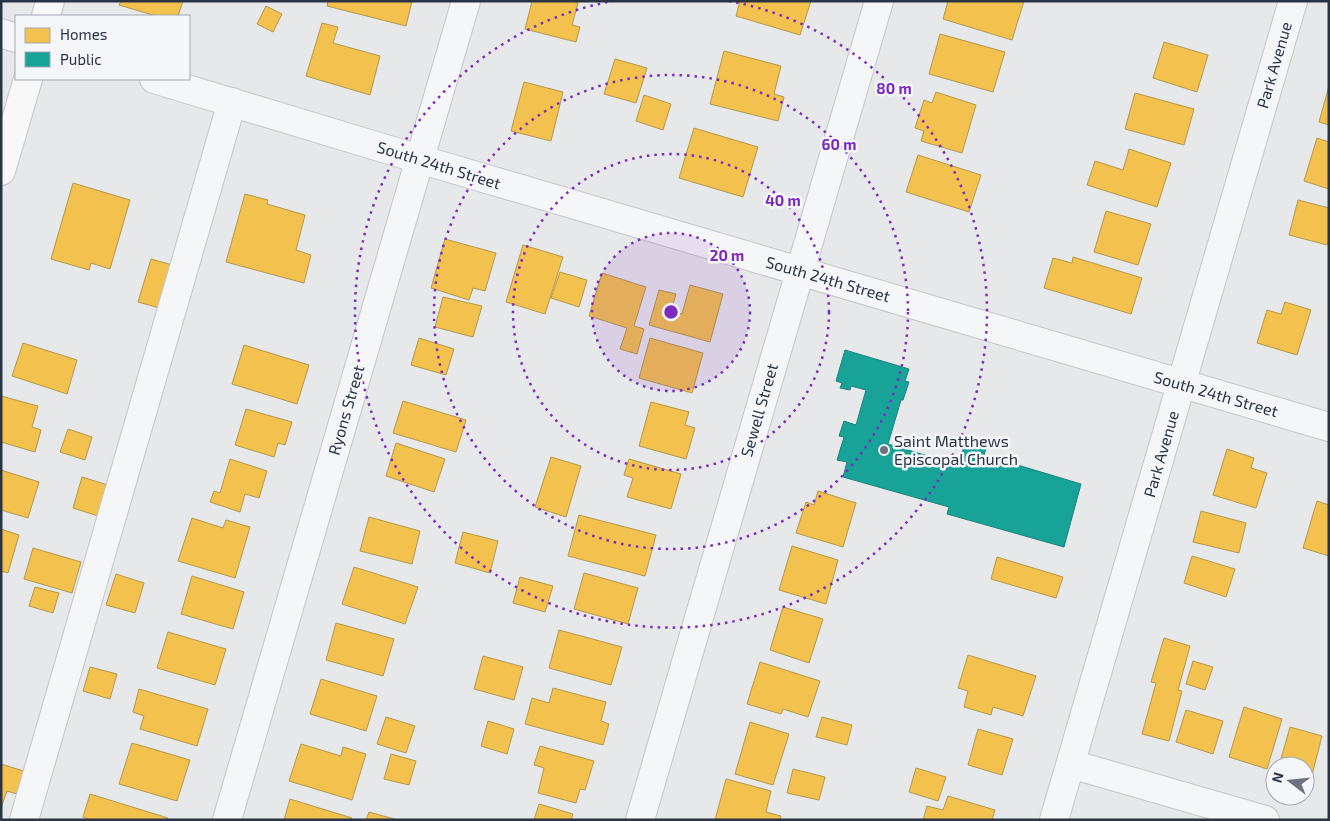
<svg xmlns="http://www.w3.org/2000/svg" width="1330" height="821" font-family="'Exo 2',sans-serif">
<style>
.homes{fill:#f2c14e;stroke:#b6974b}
.public{fill:#17a398;stroke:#1d827f}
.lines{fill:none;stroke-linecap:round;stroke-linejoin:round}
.minor-casing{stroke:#c4c6c8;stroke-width:30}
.major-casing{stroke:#c2c5c8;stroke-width:30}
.minor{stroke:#f5f6f7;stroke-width:28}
.major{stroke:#f8f8f8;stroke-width:28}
.ring{fill:none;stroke:#7b2cbf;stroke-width:2.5;stroke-dasharray:2.5 5}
.poi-dot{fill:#6c737f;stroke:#f4f6f9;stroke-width:2}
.labels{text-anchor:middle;stroke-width:5;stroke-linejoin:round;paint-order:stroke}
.street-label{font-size:16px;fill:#2b3445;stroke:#f4f6f9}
.poi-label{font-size:16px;fill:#2b3445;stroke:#f4f6f9;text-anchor:start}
.centre{fill:#7b2cbf;stroke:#f4f6f9;stroke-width:2.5}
.ring-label{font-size:15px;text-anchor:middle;font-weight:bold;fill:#7b2cbf;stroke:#f4f6f9;stroke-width:5;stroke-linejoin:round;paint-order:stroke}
</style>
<rect width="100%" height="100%" fill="#e6e8ea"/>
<g class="homes">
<polygon points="121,1 183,1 178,16 156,16 119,5"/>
<polygon points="328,1 412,1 406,26 327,6"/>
<polygon points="532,1 572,1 578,3 572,25 580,27 576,42 525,29"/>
<polygon points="740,1 811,1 800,35 736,16"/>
<polygon points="948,1 1024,1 1012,40 943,19"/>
<polygon points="266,6 282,14 273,32 257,24"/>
<polygon points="322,23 338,27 333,43 380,56 370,95 306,76"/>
<polygon points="940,34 1005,52 993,92 929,74"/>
<polygon points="1164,42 1208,55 1197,92 1153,78"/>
<polygon points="724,51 781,66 774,94 784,97 778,121 710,104"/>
<polygon points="615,59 647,68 636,103 604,94"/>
<polygon points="524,82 563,92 551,141 511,131"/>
<polygon points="1329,86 1329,125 1319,122"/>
<polygon points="936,92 976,105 962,153 921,141 924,131 915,128 924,100 932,103"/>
<polygon points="1135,93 1194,109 1184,145 1125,129"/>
<polygon points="644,95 671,104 663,130 636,121"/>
<polygon points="694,128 758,147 743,197 679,178"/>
<polygon points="1317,138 1329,142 1329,189 1304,181"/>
<polygon points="1129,149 1171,163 1157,207 1087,185 1095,161 1123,170"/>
<polygon points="918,155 981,175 969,212 906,192"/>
<polygon points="73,183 130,200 110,269 91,263 89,270 51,259"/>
<polygon points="245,194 268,200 267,204 305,215 296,250 311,255 304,283 226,262"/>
<polygon points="1298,200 1329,208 1329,239 1327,245 1289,235"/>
<polygon points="1106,211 1151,224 1138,265 1094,252"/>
<polygon points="445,239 496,253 485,291 473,288 469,300 431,288"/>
<polygon points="523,245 563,257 545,314 506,302"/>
<polygon points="1073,257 1142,278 1131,314 1044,288 1053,258 1072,263"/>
<polygon points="151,259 176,266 163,309 138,302"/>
<polygon points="560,272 587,280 579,307 551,298"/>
<polygon points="602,273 646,287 634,326 644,329 637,354 620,349 627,328 589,316"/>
<polygon points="690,285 723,294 710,342 649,325 659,290 676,294 671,311 682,314"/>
<polygon points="443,297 482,306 473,337 435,327"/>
<polygon points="1285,302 1311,310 1297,355 1257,343 1267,310 1281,314"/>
<polygon points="419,338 454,349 446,375 411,365"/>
<polygon points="650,338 703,353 692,393 639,378"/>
<polygon points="23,343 77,360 67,394 12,376"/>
<polygon points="244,345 309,365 297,404 232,384"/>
<polygon points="1,396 38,406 32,427 41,430 35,452 1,442"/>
<polygon points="403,401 466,420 456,452 393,433"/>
<polygon points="651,402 689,412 685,425 695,428 686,459 639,446"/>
<polygon points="246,409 292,422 285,445 278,443 274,457 235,445"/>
<polygon points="68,429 92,437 85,460 60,452"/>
<polygon points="396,443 445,459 434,492 386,476"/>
<polygon points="1227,449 1254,458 1251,468 1267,473 1256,508 1213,495"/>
<polygon points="551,457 581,466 566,517 535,507"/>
<polygon points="230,459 267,471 259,498 245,494 240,512 210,502 214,491 220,493"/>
<polygon points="629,459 681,474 671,509 627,497 633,478 624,475"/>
<polygon points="1,470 39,482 28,518 1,510"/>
<polygon points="82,477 111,486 101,517 73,508"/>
<polygon points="818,491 856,503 843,547 796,533 806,502 814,505"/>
<polygon points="1317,501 1329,505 1329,556 1303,548"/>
<polygon points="1201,511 1246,523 1239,553 1193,542"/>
<polygon points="579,515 656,535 645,576 568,556"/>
<polygon points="369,517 420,531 412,564 360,551"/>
<polygon points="192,518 223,528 226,520 250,527 235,578 178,561"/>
<polygon points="1,529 19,535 8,573 1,571"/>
<polygon points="463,532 498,541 490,573 455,563"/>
<polygon points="792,546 838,560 826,604 779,590"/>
<polygon points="33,548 81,562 72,593 24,579"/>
<polygon points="1192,556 1235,569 1226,597 1184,583"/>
<polygon points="997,557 1063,577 1056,598 991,579"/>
<polygon points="354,567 418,587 405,624 342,604"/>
<polygon points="584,573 638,588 628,624 574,609"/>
<polygon points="116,574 144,583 135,613 106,605"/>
<polygon points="192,576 244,592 233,629 181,614"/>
<polygon points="520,577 553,586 545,612 513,603"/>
<polygon points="35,587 59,593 53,613 29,606"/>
<polygon points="783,607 823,619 809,663 770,650"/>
<polygon points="336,623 394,639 383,676 326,660"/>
<polygon points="559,630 622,647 611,685 549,668"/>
<polygon points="168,632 226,649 215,685 157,668"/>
<polygon points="1164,638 1190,646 1178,690 1182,691 1169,741 1142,734 1156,683 1151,682"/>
<polygon points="968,655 1036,676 1023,716 993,707 991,715 964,707 968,691 958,688"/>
<polygon points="483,656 523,667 514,700 474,689"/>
<polygon points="1193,661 1213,667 1205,690 1186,684"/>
<polygon points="760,662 820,681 808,717 783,709 781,714 747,704"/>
<polygon points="90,667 117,674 110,699 83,691"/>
<polygon points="321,679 377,696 366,731 310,714"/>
<polygon points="553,688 606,702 601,721 609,724 603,745 525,724 532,698 549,703"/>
<polygon points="139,689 208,709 197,746 140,729 144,716 133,712"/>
<polygon points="1244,707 1282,719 1267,769 1229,757"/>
<polygon points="1186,710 1223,721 1213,754 1176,742"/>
<polygon points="386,717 415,726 406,753 377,744"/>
<polygon points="822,717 852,725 847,745 816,737"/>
<polygon points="488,721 514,729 507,754 481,746"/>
<polygon points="750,722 789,734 773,785 735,774"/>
<polygon points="1290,727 1322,736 1311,779 1305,777 1305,766 1279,766"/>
<polygon points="978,729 1013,739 1002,775 968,765"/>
<polygon points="132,743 190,760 177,801 119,784"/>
<polygon points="301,744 341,756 343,747 366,754 352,800 289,781"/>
<polygon points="540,746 594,761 585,790 580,789 576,803 538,793 544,768 534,765"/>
<polygon points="391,754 416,761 409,785 384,779"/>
<polygon points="1,764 30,773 23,796 7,791 1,808"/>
<polygon points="916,768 946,777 938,801 909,792"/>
<polygon points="793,769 825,777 819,800 787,793"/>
<polygon points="726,779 771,791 766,812 781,816 780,820 715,820"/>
<polygon points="90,794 168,818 167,820 91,820 83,817"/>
<polygon points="948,796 995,810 992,820 923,820 927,806 943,810"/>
<polygon points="290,799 352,818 352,820 284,820"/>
<polygon points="539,804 573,814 571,820 534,820"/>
<polygon points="369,812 398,820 366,820"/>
</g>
<polygon class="public" points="845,350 909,369 905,381 909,382 903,400 901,400 888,444 958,465 967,436 988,442 984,455 1081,484 1064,547 947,514 949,507 843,477 847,462 837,460 844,437 839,436 844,421 856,425 866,390 851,386 850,390 840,388 842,383 836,381"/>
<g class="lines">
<defs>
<g id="minor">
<polyline points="1,33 16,38"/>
<polyline points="154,79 419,159 1329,427"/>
<polyline points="1071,764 1265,820"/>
<polyline points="24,820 232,102"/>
<polyline points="227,820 466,1"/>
<polyline points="640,820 879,1"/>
<polyline points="1054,820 1293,1"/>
</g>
<g id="major">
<polyline points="46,16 50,1"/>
<polyline points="1,171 28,79"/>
</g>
</defs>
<use href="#minor" class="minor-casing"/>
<use href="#major" class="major-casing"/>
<use href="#minor" class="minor"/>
<use href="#major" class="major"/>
</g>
<circle cx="671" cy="312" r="79" fill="#7b2cbf" fill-opacity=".12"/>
<g class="ring">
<circle cx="671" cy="312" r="79"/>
<circle cx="671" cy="312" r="158"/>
<circle cx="671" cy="312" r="237"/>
<path d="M729 1A316 316 0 1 1 613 1"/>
</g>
<circle class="poi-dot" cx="884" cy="450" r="5"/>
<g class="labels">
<g class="street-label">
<text transform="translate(1274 65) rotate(-74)" y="6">Park Avenue</text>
<text transform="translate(439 165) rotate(17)" y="6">South 24th Street</text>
<text transform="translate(828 279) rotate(16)" y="6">South 24th Street</text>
<text transform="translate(1216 394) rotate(16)" y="6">South 24th Street</text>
<text transform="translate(346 410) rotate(-74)" y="6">Ryons Street</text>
<text transform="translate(759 410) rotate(-74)" y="6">Sewell Street</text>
<text transform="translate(1161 454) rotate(-74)" y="6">Park Avenue</text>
</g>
<g class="poi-label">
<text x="894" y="447">Saint Matthews<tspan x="894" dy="18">Episcopal Church</tspan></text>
</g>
</g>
<circle cx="671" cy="312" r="8" class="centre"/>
<g class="ring-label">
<text x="894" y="94">80 m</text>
<text x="839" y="150">60 m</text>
<text x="783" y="206">40 m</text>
<text x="727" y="261">20 m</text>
</g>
<rect width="1330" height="821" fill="none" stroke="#2b3445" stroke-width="5"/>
<rect x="15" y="15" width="175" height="65" fill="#f4f6f9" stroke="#a4a8b1"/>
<rect x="25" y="28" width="25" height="15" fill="#f2c14e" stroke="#a4a8b1"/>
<text x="60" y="40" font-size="15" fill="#2b3445">Homes</text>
<rect x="25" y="52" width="25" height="15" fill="#17a398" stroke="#a4a8b1"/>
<text x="60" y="65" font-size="15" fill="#2b3445">Public</text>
<g transform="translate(1290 781) rotate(286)"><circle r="24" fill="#f4f6f9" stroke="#a4a8b1"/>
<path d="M0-4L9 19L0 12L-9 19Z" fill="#6c737f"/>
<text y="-8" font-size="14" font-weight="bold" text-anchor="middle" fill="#2b3445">N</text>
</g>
</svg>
